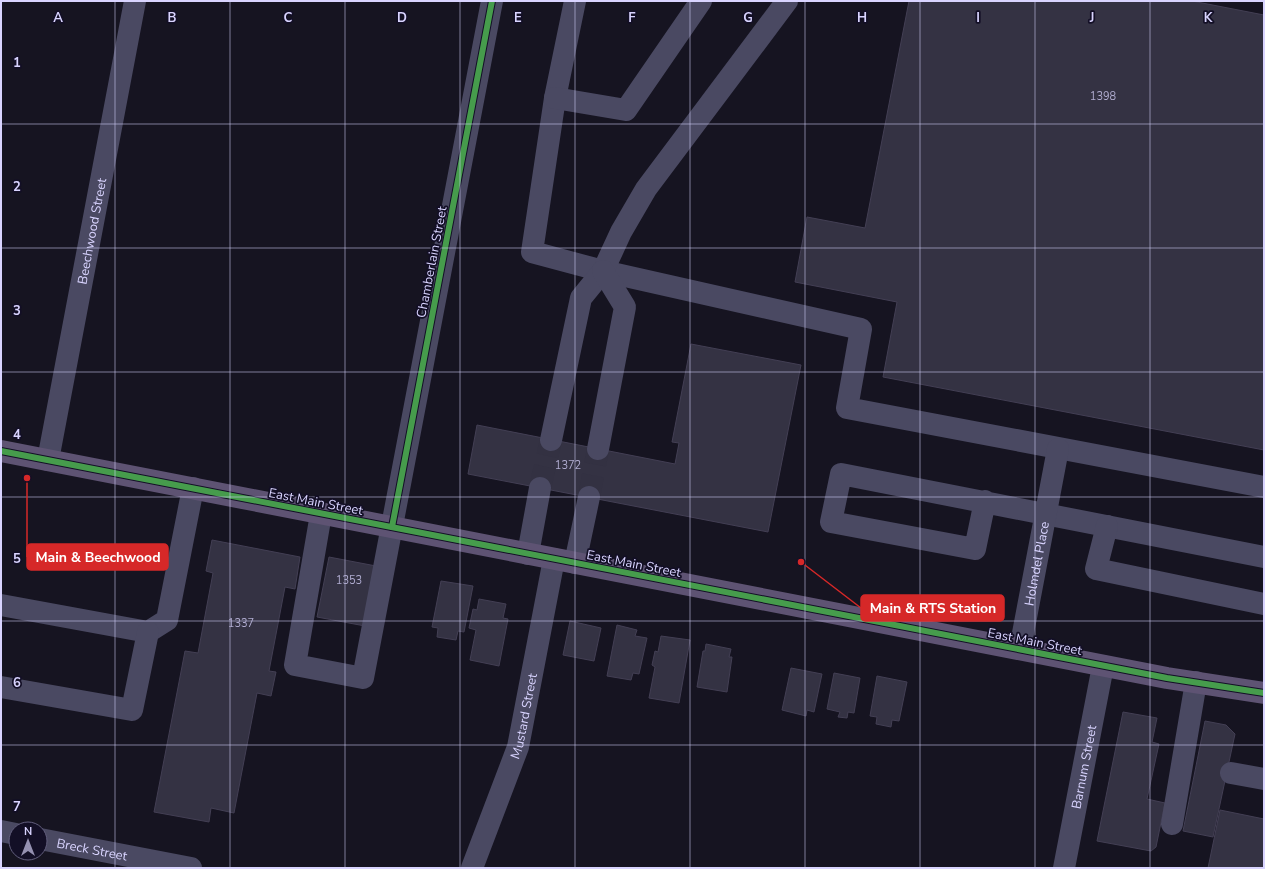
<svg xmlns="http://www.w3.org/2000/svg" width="1265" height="869" font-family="'Nunito Sans',sans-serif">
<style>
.building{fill:#343243;stroke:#433f54}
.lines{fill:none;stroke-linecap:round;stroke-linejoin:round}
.minor-tunnel{stroke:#333142;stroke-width:22;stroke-dasharray:22 11;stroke-linecap:butt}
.minor{stroke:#4a4962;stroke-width:22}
.major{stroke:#5e5373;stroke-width:22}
.cycleway-casing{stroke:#130f26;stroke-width:8}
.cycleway{stroke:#469c4c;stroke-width:6}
.grid{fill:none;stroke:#d9d4ff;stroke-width:1;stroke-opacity:0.55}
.labels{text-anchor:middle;stroke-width:3.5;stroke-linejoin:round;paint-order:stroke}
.number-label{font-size:11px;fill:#b0acd0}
.street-label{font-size:13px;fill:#d9d4ff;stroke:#130f26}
.grid-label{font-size:13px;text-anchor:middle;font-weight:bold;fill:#d9d4ff;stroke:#130f26;stroke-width:3.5;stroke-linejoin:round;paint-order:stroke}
.leader{fill:none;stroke:#d62828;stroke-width:1.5}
.callout-dot{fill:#d62828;stroke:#130f26;stroke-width:1.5}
.callout{fill:#d62828;stroke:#d62828;stroke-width:1.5}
.callout-label{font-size:14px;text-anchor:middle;font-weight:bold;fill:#fff}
</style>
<rect width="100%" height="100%" fill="#161421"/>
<g class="building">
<polygon points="909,1 1192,1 1264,15 1264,450 883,377 897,302 795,282 807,217 865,228"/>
<polygon points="691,344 801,365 768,532 468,474 477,425 675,464 679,443 672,442"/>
<polygon points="212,540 300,557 295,589 285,587 269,671 276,672 271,696 257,693 234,813 211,808 209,822 154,812 185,651 198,653 213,573 206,571"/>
<polygon points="329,557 376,566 365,626 317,617"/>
<polygon points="441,581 473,586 464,632 458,631 456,640 437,637 438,628 432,627"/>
<polygon points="479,599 506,604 503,618 508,619 499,666 470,660 476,630 469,628 473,609 477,610"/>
<polygon points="570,621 601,628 594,661 563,655"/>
<polygon points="617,625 637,630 635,636 647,638 639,674 633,673 631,680 607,676"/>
<polygon points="661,636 690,640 679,703 649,698 655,667 652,665 655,651 658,652"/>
<polygon points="706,644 731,649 729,657 732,657 727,692 697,687 703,651 705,651"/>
<polygon points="791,668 822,674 814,712 807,710 806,716 782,710"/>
<polygon points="834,673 860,678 854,713 848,712 847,718 838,717 840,712 827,709"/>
<polygon points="877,676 907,682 899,721 892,720 891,727 876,724 877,717 870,716"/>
<polygon points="1123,712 1157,718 1152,742 1159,744 1147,799 1165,803 1156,847 1151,851 1097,841"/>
<polygon points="1205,721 1226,725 1235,734 1213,837 1183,831"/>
<polygon points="1220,810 1264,819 1264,868 1208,868"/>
</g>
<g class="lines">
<g class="minor-tunnel">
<polyline points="540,488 551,440"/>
<polyline points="589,497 598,449"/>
</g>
<g class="minor">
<polyline points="575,1 555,98 532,252 603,271 861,329 847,408 1264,487"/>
<polyline points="555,98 626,110 701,1"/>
<polyline points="551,440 581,298 603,271 621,232 646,189 787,1"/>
<polyline points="598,449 625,307 603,271"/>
<path id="s1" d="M48,460L135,1"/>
<polyline points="985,501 975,549 831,522 841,474 1264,557"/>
<polyline points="321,514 295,665 363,678 492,1"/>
<polyline points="1107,526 1096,569 1264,604"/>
<polyline points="528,554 540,488"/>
<polyline points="575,563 589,497"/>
<polyline points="1,605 148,632 167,620 193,488"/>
<path id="s2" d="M1020,649L1058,449"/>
<polyline points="1,687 132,710 148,632"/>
<polyline points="1231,773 1264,779"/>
<polyline points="1172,824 1196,682"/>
<polyline points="1,831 16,834"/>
<path id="s3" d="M40,839L191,868"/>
<path id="s4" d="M472,868L518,747L554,559"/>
<path id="s5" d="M1064,868L1103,666"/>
</g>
<polyline class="major" points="1,451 1167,678 1264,693"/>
<defs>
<g id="cycleway">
<polyline points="1,451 1167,678 1264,693"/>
<polyline points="392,527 492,1"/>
</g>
</defs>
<use href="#cycleway" class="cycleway-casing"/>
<use href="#cycleway" class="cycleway"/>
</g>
<path class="grid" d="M115,1V868M230,1V868M345,1V868M460,1V868M575,1V868M690,1V868M805,1V868M920,1V868M1035,1V868M1150,1V868M1,124H1264M1,248H1264M1,372H1264M1,497H1264M1,621H1264M1,745H1264"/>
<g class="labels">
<g class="number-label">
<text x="1103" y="100">1398</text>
<text x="568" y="469">1372</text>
<text x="349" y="584">1353</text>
<text x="241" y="627">1337</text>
</g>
<g class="street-label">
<text dy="5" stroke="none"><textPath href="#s1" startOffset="233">Beechwood Street</textPath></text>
<text transform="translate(431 262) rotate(-79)" y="5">Chamberlain Street</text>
<text transform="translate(316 501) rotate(11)" y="5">East Main Street</text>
<text transform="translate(634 563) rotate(11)" y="5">East Main Street</text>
<text dy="5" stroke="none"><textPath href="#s2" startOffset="87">Holmdel Place</textPath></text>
<text transform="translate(1035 641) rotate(11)" y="5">East Main Street</text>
<text dy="5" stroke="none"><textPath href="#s4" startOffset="161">Mustard Street</textPath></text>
<text dy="5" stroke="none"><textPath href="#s5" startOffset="103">Barnum Street</textPath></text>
<text dy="5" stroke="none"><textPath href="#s3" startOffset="53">Breck Street</textPath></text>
</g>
</g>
<g class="grid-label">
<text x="58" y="22">A</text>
<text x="172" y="22">B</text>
<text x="288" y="22">C</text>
<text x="402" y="22">D</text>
<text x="518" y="22">E</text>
<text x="632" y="22">F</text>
<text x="748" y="22">G</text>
<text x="862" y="22">H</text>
<text x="978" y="22">I</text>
<text x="1092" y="22">J</text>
<text x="1208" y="22">K</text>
<text x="17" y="67">1</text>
<text x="17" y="191">2</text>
<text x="17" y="315">3</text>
<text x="17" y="439">4</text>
<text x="17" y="563">5</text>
<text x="17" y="687">6</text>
<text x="17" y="811">7</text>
</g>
<path class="leader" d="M27 478L27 557M801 562L861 608"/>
<g class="callout-dot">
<circle cx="27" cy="478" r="4"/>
<circle cx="801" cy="562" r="4"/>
</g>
<g class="callout">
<rect x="27" y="544" width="141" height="26" rx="4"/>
<rect x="861" y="595" width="143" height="26" rx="4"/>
</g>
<g class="callout-label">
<text x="98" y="562">Main &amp; Beechwood</text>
<text x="933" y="613">Main &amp; RTS Station</text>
</g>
<rect width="1265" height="869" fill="none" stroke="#d9d4ff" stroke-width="4"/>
<g transform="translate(28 841)"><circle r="19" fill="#130f26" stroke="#625e7d"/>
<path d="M0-3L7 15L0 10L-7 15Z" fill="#9591b1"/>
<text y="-6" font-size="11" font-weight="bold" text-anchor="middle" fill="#d9d4ff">N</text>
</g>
</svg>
